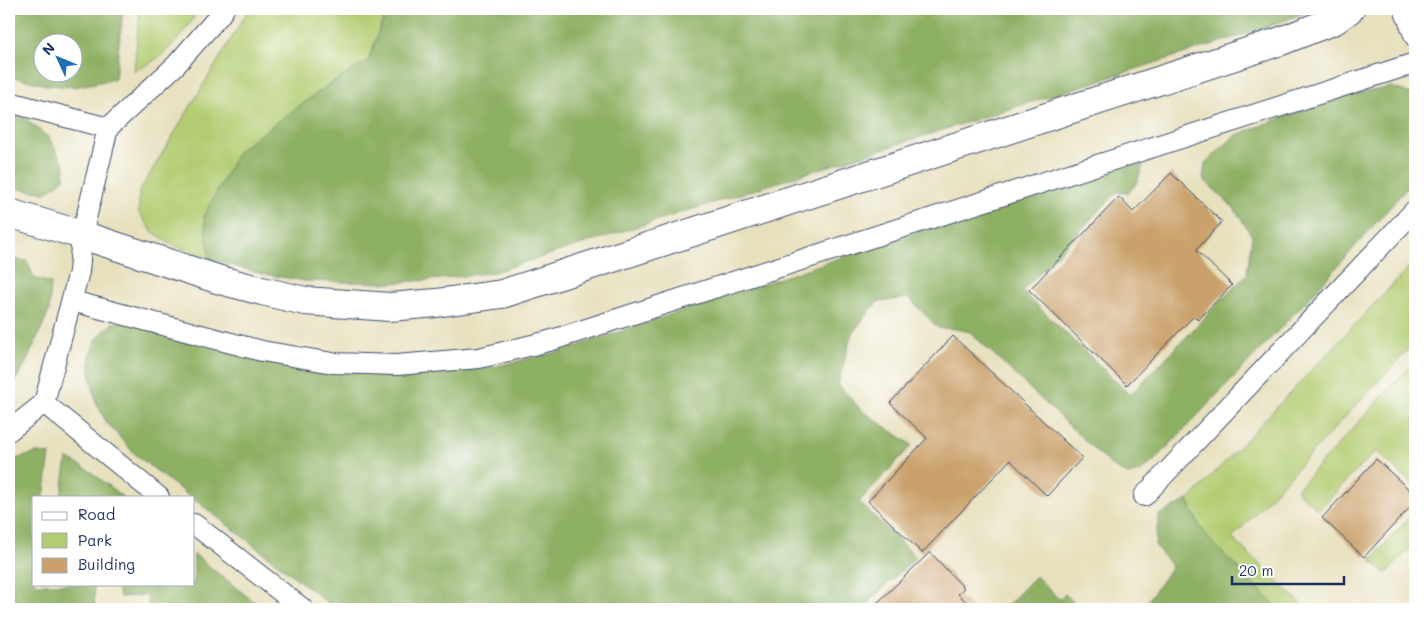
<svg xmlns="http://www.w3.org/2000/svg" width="1424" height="618" font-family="Mali,sans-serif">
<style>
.green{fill:#b3cc71;stroke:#677e68}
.forest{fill:#8eb063;stroke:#547060;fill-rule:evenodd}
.building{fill:#caa16c}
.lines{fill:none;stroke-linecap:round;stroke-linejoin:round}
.lane-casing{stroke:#3a4a6c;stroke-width:22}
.street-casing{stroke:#3a4a6c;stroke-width:30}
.lane{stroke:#fff;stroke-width:20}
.street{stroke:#fff;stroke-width:28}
</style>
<rect width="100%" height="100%" fill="#fff"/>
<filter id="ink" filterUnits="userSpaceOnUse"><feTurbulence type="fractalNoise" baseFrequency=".02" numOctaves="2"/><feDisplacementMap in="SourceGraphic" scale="10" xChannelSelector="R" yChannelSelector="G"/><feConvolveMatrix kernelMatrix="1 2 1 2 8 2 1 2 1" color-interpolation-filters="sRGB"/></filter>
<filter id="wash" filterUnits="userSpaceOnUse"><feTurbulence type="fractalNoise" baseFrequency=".0096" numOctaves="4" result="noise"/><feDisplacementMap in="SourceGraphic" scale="20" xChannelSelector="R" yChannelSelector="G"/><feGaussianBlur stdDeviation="1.12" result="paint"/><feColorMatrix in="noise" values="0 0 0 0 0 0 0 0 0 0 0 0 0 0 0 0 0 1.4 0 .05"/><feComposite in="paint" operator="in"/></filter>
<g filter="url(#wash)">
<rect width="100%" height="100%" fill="#e7e0bd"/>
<g class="green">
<path d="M140,9H199C183,36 164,59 134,71Z"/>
<polygon points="249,9 387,9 368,61 327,86 239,150 204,216 210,259 170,244 151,230 139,213 139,192"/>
<polygon points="1415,261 1415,342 1232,538 1307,609 1279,609 1210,540 1199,525 1188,501"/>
<polygon points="1415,361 1415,487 1376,451 1318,510 1296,490"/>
<polygon points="1415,511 1415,551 1411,547 1386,574 1371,560"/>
</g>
<g class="forest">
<path d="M9,9H123L115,79L74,87L47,85L9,76ZM72,42V72H42V42Z"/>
<polygon points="387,9 1313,9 1265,28 494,272 440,279 390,283 305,281 259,273 210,259 204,216 239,150 327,86 368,61"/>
<polygon points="1392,87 1411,94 1415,99 1415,179 1312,295 1154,461 1140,472 1128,475 1112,466 970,332 957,329 938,328 909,298 877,302 852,333 838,384 862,411 912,445 859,502 916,557 861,609 336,609 194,499 194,497 190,497 135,454 106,422 96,402 90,374 90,355 95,341 106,329 112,323 125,321 328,370 396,375 484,369 559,352 1127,162 1136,162 1143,167 1136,184 1128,193 1117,192 1022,291 1130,395 1247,274 1252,236 1234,208 1203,179 1205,163 1236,135 1335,98"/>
<polygon points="9,115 26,119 49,138 65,166 64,179 46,193 9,187"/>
<polygon points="9,259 27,261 34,278 51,283 49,311 26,363 9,391"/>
<polygon points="36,453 50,454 44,497 34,497 34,584 92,584 94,587 95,609 9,609 9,461"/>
<polygon points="67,458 90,471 123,497 61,497"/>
<polygon points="1188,500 1199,525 1210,540 1279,609 1142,609 1172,567 1155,545 1159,515"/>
<polygon points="194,554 263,609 148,609 147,595 120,597 116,584 194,584"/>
<polygon points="1036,576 1059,599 1065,594 1081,609 1004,609"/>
</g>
<g id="blocks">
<g class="building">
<polygon points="1171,173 1222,222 1196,250 1232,285 1198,320 1194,316 1127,385 1029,290 1119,197 1133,212"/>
<polygon points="953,336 1082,458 1047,496 1010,460 922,553 868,501 927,438 890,403"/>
<polygon points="1376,459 1415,495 1415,502 1364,557 1322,518"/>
<polygon points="930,552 964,588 958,594 974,609 871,609"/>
</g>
</g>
</g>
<g filter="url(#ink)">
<use href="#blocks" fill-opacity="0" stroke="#3a4a6c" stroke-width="1"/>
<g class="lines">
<defs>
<g id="lane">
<polyline points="1404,9 1415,37"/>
<polyline points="9,102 108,128"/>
<polyline points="72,301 262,351 333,363 397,365 479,358 549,341 1415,63"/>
<polyline points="44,403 79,272 82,235 108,128 176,65 219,16 224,9"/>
<polyline points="9,431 44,403 159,497"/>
<polyline points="1144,496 1415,210"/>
<polyline points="194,524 303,609"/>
</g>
<polyline id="street" points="9,213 82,235 220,280 262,291 305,301 390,307 436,303 502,294 1281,41 1335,20 1350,9"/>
</defs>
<use href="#lane" class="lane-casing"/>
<use href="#street" class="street-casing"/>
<use href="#lane" class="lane"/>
<use href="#street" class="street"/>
</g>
</g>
<rect width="1424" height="618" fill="none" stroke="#fff" stroke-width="30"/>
<rect x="32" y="496" width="162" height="90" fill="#ffffff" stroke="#a4acbf"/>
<rect x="42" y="512" width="25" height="8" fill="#ffffff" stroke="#a4acbf"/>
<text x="78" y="520" font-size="15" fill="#1b2f5e">Road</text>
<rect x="42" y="533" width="25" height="15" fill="#b3cc71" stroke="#a4acbf"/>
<text x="78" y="546" font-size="15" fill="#1b2f5e">Park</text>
<rect x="42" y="558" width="25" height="15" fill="#caa16c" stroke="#a4acbf"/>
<text x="78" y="570" font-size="15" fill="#1b2f5e">Building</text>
<g transform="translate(58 58) rotate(314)"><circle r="24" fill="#ffffff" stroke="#a4acbf"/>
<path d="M0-4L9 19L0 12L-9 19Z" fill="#1f6fb2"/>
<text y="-8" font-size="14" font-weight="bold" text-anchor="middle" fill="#1b2f5e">N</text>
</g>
<path d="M1232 576v8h112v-8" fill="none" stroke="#1b2f5e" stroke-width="2.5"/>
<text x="1239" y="576" font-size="15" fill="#1b2f5e" stroke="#ffffff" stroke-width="4" paint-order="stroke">20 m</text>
</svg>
